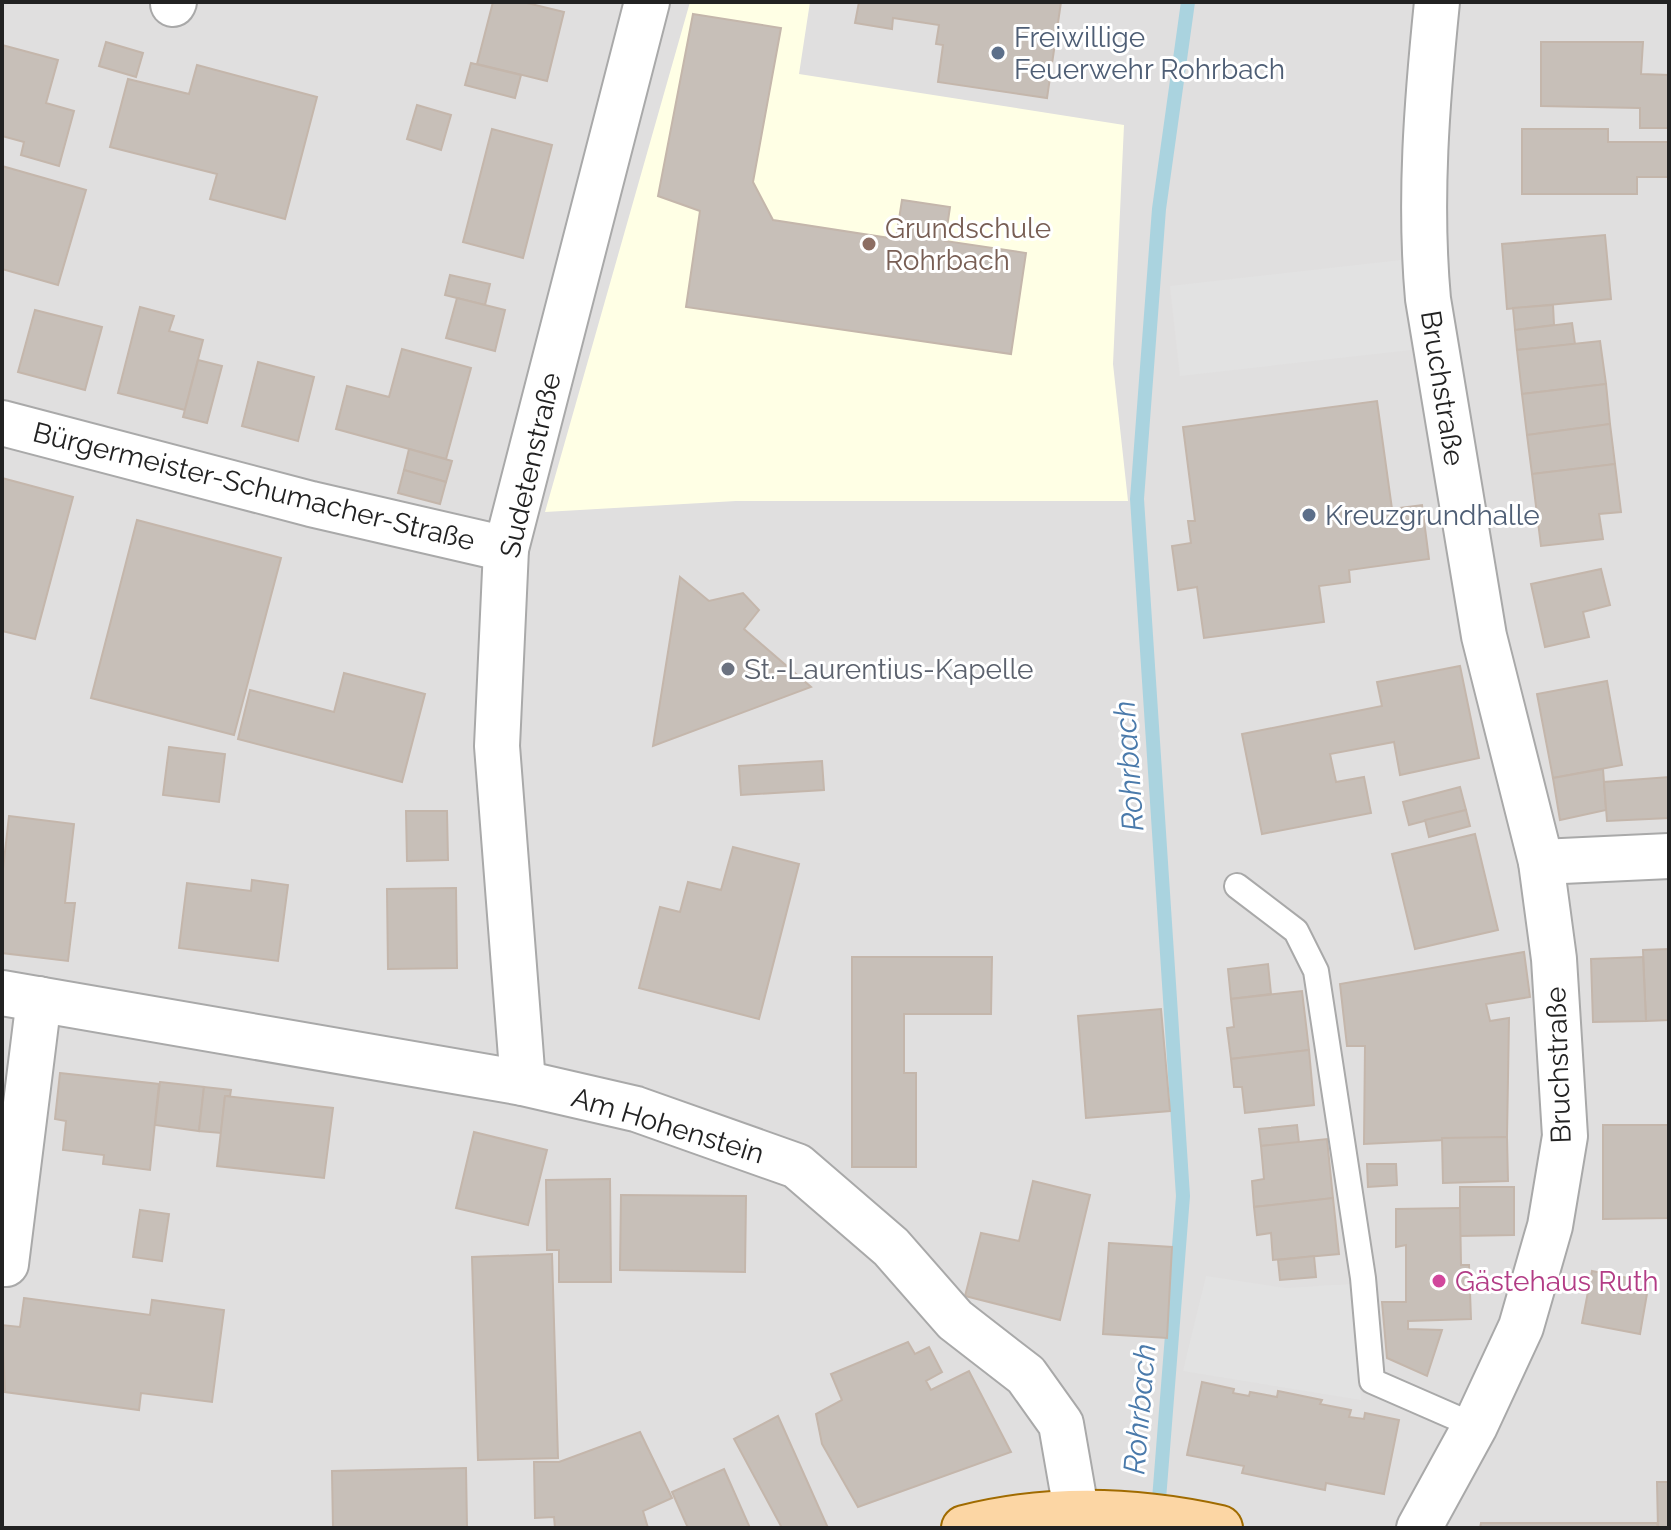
<svg xmlns="http://www.w3.org/2000/svg" width="1671" height="1530" font-family="Raleway,sans-serif">
<style>
.residential{fill:#e0dfdf}
.education{fill:#ffffe5}
.parking{fill:#e2e2e2}
.lines{fill:none;stroke-linecap:round;stroke-linejoin:round}
.stream{stroke:#aad3df;stroke-width:14}
.building{fill:#c7bfb8;stroke:#c4b6ab;stroke-width:2}
.service-casing{stroke:#a9a9a9;stroke-width:28}
.minor-casing{stroke:#a9a9a9;stroke-width:48}
.primary-casing{stroke:#a06b00;stroke-width:48}
.service{stroke:#fff;stroke-width:24}
.minor{stroke:#fff;stroke-width:44}
.primary{stroke:#fcd6a4;stroke-width:44}
.service-dot{fill:#5c6f8a;stroke:#fff;stroke-width:3}
.education-dot{fill:#8d6e63;stroke:#fff;stroke-width:3}
.worship-dot{fill:#6b7280;stroke:#fff;stroke-width:3}
.hotel-dot{fill:#d1479c;stroke:#fff;stroke-width:3}
.labels{text-anchor:middle;stroke-width:6;stroke-linejoin:round;paint-order:stroke}
.service-label{font-size:28px;fill:#4e5e75;stroke:#fff;text-anchor:start}
.education-label{font-size:28px;fill:#785e54;stroke:#fff;text-anchor:start}
.street-label{font-size:28px;fill:#222;stroke:#fff}
.worship-label{font-size:28px;fill:#5b616d;stroke:#fff;text-anchor:start}
.hotel-label{font-size:28px;fill:#b23c85;stroke:#fff;text-anchor:start}
.water-label{font-size:30px;font-style:italic;fill:#4a7aab;stroke:#fff}
</style>
<rect width="100%" height="100%" fill="#f2efe9"/>
<rect class="residential" x="2" y="2" width="1667" height="1526"/>
<polygon class="education" points="690,2 810,2 799,74 1124,125 1113,364 1128,501 736,501 545,512"/>
<g class="parking">
<polygon points="1401,260 1411,350 1180,376 1170,286"/>
<polygon points="1206,1276 1285,1288 1351,1284 1361,1400 1183,1371"/>
</g>
<g class="lines">
<polyline class="stream" points="1158,1512 1183,1196 1137,499 1159,209 1188,2"/>
</g>
<g class="building">
<polygon points="493,2 523,2 564,12 547,81 477,64"/>
<polygon points="859,2 1061,2 1047,98 938,82 943,45 936,44 939,25 893,18 892,29 855,23"/>
<polygon points="693,14 781,28 753,182 773,220 896,239 902,200 950,207 945,241 1026,253 1011,354 686,307 700,211 658,196"/>
<polygon points="106,42 143,53 136,77 99,66"/>
<polygon points="1541,42 1643,42 1641,74 1669,75 1669,128 1640,128 1640,108 1541,106"/>
<polygon points="2,45 58,60 46,103 74,111 59,166 21,155 24,142 2,136"/>
<polygon points="471,63 521,75 515,98 465,85"/>
<polygon points="197,65 317,97 285,219 210,199 217,174 110,147 128,79 189,94"/>
<polygon points="417,105 451,115 441,150 407,139"/>
<polygon points="492,129 552,145 523,258 463,242"/>
<polygon points="1522,129 1608,129 1608,142 1669,142 1669,177 1637,177 1637,194 1522,194"/>
<polygon points="2,166 86,190 58,285 2,269"/>
<polygon points="1605,235 1611,299 1507,309 1502,244"/>
<polygon points="450,275 490,284 485,305 445,295"/>
<polygon points="457,298 505,310 495,351 446,338"/>
<polygon points="1553,305 1554,325 1515,330 1513,308"/>
<polygon points="140,307 174,316 169,331 203,340 185,410 118,393"/>
<polygon points="35,310 102,327 85,390 18,372"/>
<polygon points="1572,323 1575,344 1517,350 1515,330"/>
<polygon points="1600,341 1606,384 1522,394 1517,350"/>
<polygon points="402,349 471,368 446,459 336,429 347,386 389,397"/>
<polygon points="198,360 222,366 207,423 183,417"/>
<polygon points="258,362 314,377 298,441 242,426"/>
<polygon points="1606,384 1610,424 1527,435 1522,394"/>
<polygon points="1377,401 1392,509 1422,505 1429,559 1349,570 1350,582 1319,586 1324,622 1204,638 1197,587 1178,590 1172,546 1191,543 1188,521 1195,521 1183,427"/>
<polygon points="1610,424 1615,464 1532,474 1527,435"/>
<polygon points="409,449 452,461 446,482 404,470"/>
<polygon points="1615,464 1621,512 1599,514 1603,539 1541,546 1532,474"/>
<polygon points="404,470 446,482 440,504 398,493"/>
<polygon points="2,478 73,497 35,639 2,631"/>
<polygon points="137,520 281,558 234,735 91,698"/>
<polygon points="1601,569 1610,605 1583,612 1589,637 1545,647 1531,584"/>
<polygon points="680,577 709,601 743,593 759,610 744,629 811,687 653,746"/>
<polygon points="1460,666 1479,758 1400,775 1394,742 1330,754 1336,782 1364,777 1371,813 1262,834 1242,734 1382,706 1377,682"/>
<polygon points="344,673 425,694 402,782 238,739 250,690 334,712"/>
<polygon points="1607,681 1622,765 1553,778 1537,694"/>
<polygon points="169,747 225,754 219,802 163,795"/>
<polygon points="822,761 824,790 741,795 739,766"/>
<polygon points="1603,769 1606,810 1560,820 1553,778"/>
<polygon points="1669,777 1669,818 1607,821 1604,782"/>
<polygon points="1460,787 1466,810 1409,825 1403,802"/>
<polygon points="1466,810 1470,826 1429,837 1425,820"/>
<polygon points="406,811 447,811 448,860 407,861"/>
<polygon points="9,816 74,824 65,903 75,903 68,961 2,953 2,878"/>
<polygon points="1475,834 1498,930 1415,949 1392,854"/>
<polygon points="733,847 799,864 759,1019 639,988 660,907 680,912 688,882 721,890"/>
<polygon points="252,880 288,885 278,961 179,948 187,883 251,891"/>
<polygon points="456,888 457,968 388,969 387,889"/>
<polygon points="1669,949 1669,1020 1646,1021 1643,950"/>
<polygon points="1524,952 1530,997 1486,1004 1490,1021 1509,1018 1507,1137 1364,1144 1365,1046 1347,1046 1340,984"/>
<polygon points="852,957 992,957 991,1014 904,1014 904,1073 916,1073 916,1167 852,1167"/>
<polygon points="1643,957 1646,1021 1593,1022 1591,959"/>
<polygon points="1268,964 1271,994 1231,999 1228,969"/>
<polygon points="1302,991 1309,1050 1231,1059 1227,1028 1234,1027 1231,999"/>
<polygon points="1161,1009 1170,1111 1086,1118 1078,1016"/>
<polygon points="1309,1050 1314,1105 1245,1113 1242,1087 1234,1087 1231,1059"/>
<polygon points="60,1073 159,1084 150,1170 103,1164 104,1155 63,1150 66,1121 55,1119"/>
<polygon points="160,1082 204,1087 199,1131 155,1125"/>
<polygon points="204,1087 231,1090 230,1096 225,1096 221,1133 199,1131"/>
<polygon points="225,1096 333,1108 324,1178 217,1166"/>
<polygon points="1297,1125 1299,1143 1261,1146 1259,1129"/>
<polygon points="1603,1125 1669,1125 1669,1218 1603,1219"/>
<polygon points="474,1132 547,1150 528,1225 456,1208"/>
<polygon points="1507,1137 1508,1181 1443,1183 1442,1138"/>
<polygon points="1327,1139 1333,1198 1254,1207 1252,1181 1264,1179 1261,1146"/>
<polygon points="1367,1164 1396,1164 1397,1185 1368,1187"/>
<polygon points="610,1179 611,1282 559,1282 559,1250 547,1250 546,1180"/>
<polygon points="1033,1181 1090,1195 1060,1320 965,1296 981,1233 1019,1241"/>
<polygon points="1460,1187 1514,1187 1514,1235 1460,1236"/>
<polygon points="621,1195 746,1196 745,1272 620,1270"/>
<polygon points="1333,1198 1339,1254 1273,1260 1271,1233 1257,1235 1254,1207"/>
<polygon points="1460,1208 1461,1265 1469,1265 1471,1319 1408,1321 1408,1329 1442,1330 1427,1376 1387,1358 1382,1302 1406,1302 1406,1245 1396,1247 1396,1209"/>
<polygon points="140,1210 169,1214 162,1261 133,1257"/>
<polygon points="1109,1243 1172,1247 1167,1338 1103,1334"/>
<polygon points="552,1254 558,1458 478,1460 472,1257"/>
<polygon points="1314,1256 1316,1277 1280,1280 1278,1260"/>
<polygon points="1592,1271 1649,1282 1640,1334 1582,1323"/>
<polygon points="24,1298 150,1315 152,1300 224,1310 212,1402 141,1393 139,1410 5,1392 2,1325 20,1327"/>
<polygon points="908,1342 915,1354 929,1347 942,1372 926,1381 931,1390 969,1371 1011,1452 858,1507 822,1444 816,1414 842,1400 831,1374"/>
<polygon points="1202,1382 1234,1389 1233,1393 1249,1396 1250,1392 1277,1397 1278,1391 1322,1400 1320,1404 1351,1410 1349,1417 1364,1419 1365,1413 1399,1420 1384,1494 1326,1483 1325,1490 1242,1473 1244,1466 1187,1455"/>
<polygon points="778,1416 828,1528 782,1528 734,1439"/>
<polygon points="640,1432 672,1498 643,1511 648,1528 555,1528 554,1517 535,1518 534,1462 559,1462"/>
<polygon points="466,1468 467,1528 333,1528 332,1471"/>
<polygon points="724,1469 750,1528 688,1528 672,1492"/>
<polygon points="1657,1482 1669,1482 1669,1528 1658,1528"/>
<polygon points="1481,1523 1657,1523 1658,1528 1480,1528"/>
</g>
<g class="lines">
<defs>
<polyline id="service" points="1237,886 1296,931 1316,971 1363,1278 1372,1381 1475,1426"/>
<g id="minor">
<polyline points="173,4 174,2"/>
<polyline points="2,423 311,504 506,549"/>
<polyline points="1541,862 1669,856"/>
<polyline points="2,993 523,1083 636,1109 797,1166 891,1247 955,1320 1026,1375 1061,1424 1076,1510"/>
<polyline points="523,1083 497,746 506,549 647,2"/>
<polyline points="6,1264 39,999"/>
<path d="M1419,1528L1475,1426L1521,1327L1550,1226L1565,1136L1554,959L1541,862L1484,636L1428,299C1419,200 1427,100 1437,2"/>
</g>
<path id="primary" d="M964,1528C1050,1506 1134,1509 1220,1528"/>
</defs>
<use href="#service" class="service-casing"/>
<use href="#minor" class="minor-casing"/>
<use href="#primary" class="primary-casing"/>
<use href="#service" class="service"/>
<use href="#minor" class="minor"/>
<use href="#primary" class="primary"/>
</g>
<g class="service-dot">
<circle cx="998" cy="53" r="8"/>
<circle cx="1309" cy="515" r="8"/>
</g>
<circle class="education-dot" cx="869" cy="244" r="8"/>
<circle class="worship-dot" cx="728" cy="669" r="8"/>
<circle class="hotel-dot" cx="1439" cy="1281" r="8"/>
<g class="labels">
<g class="service-label">
<text x="1014" y="47">Freiwillige<tspan x="1014" dy="32">Feuerwehr Rohrbach</tspan></text>
<text x="1325" y="525">Kreuzgrundhalle</text>
</g>
<g class="education-label">
<text x="885" y="238">Grundschule<tspan x="885" dy="32">Rohrbach</tspan></text>
</g>
<g class="street-label">
<text transform="translate(1443 388) rotate(81)" y="10">Bruchstraße</text>
<text transform="translate(530 465) rotate(-77)" y="10">Sudetenstraße</text>
<text transform="translate(254 486) rotate(14)" y="10">Bürgermeister-Schumacher-Straße</text>
<text transform="translate(1558 1065) rotate(-92)" y="10">Bruchstraße</text>
<text transform="translate(668 1125) rotate(17)" y="10">Am Hohenstein</text>
</g>
<g class="worship-label">
<text x="744" y="679">St.-Laurentius-Kapelle</text>
</g>
<g class="hotel-label">
<text x="1455" y="1291">Gästehaus Ruth</text>
</g>
<g class="water-label">
<text transform="translate(1129 766) rotate(-94)" y="10">Rohrbach</text>
<text transform="translate(1140 1409) rotate(-85)" y="10">Rohrbach</text>
</g>
</g>
<rect width="1671" height="1530" fill="none" stroke="#222222" stroke-width="8"/>
</svg>
